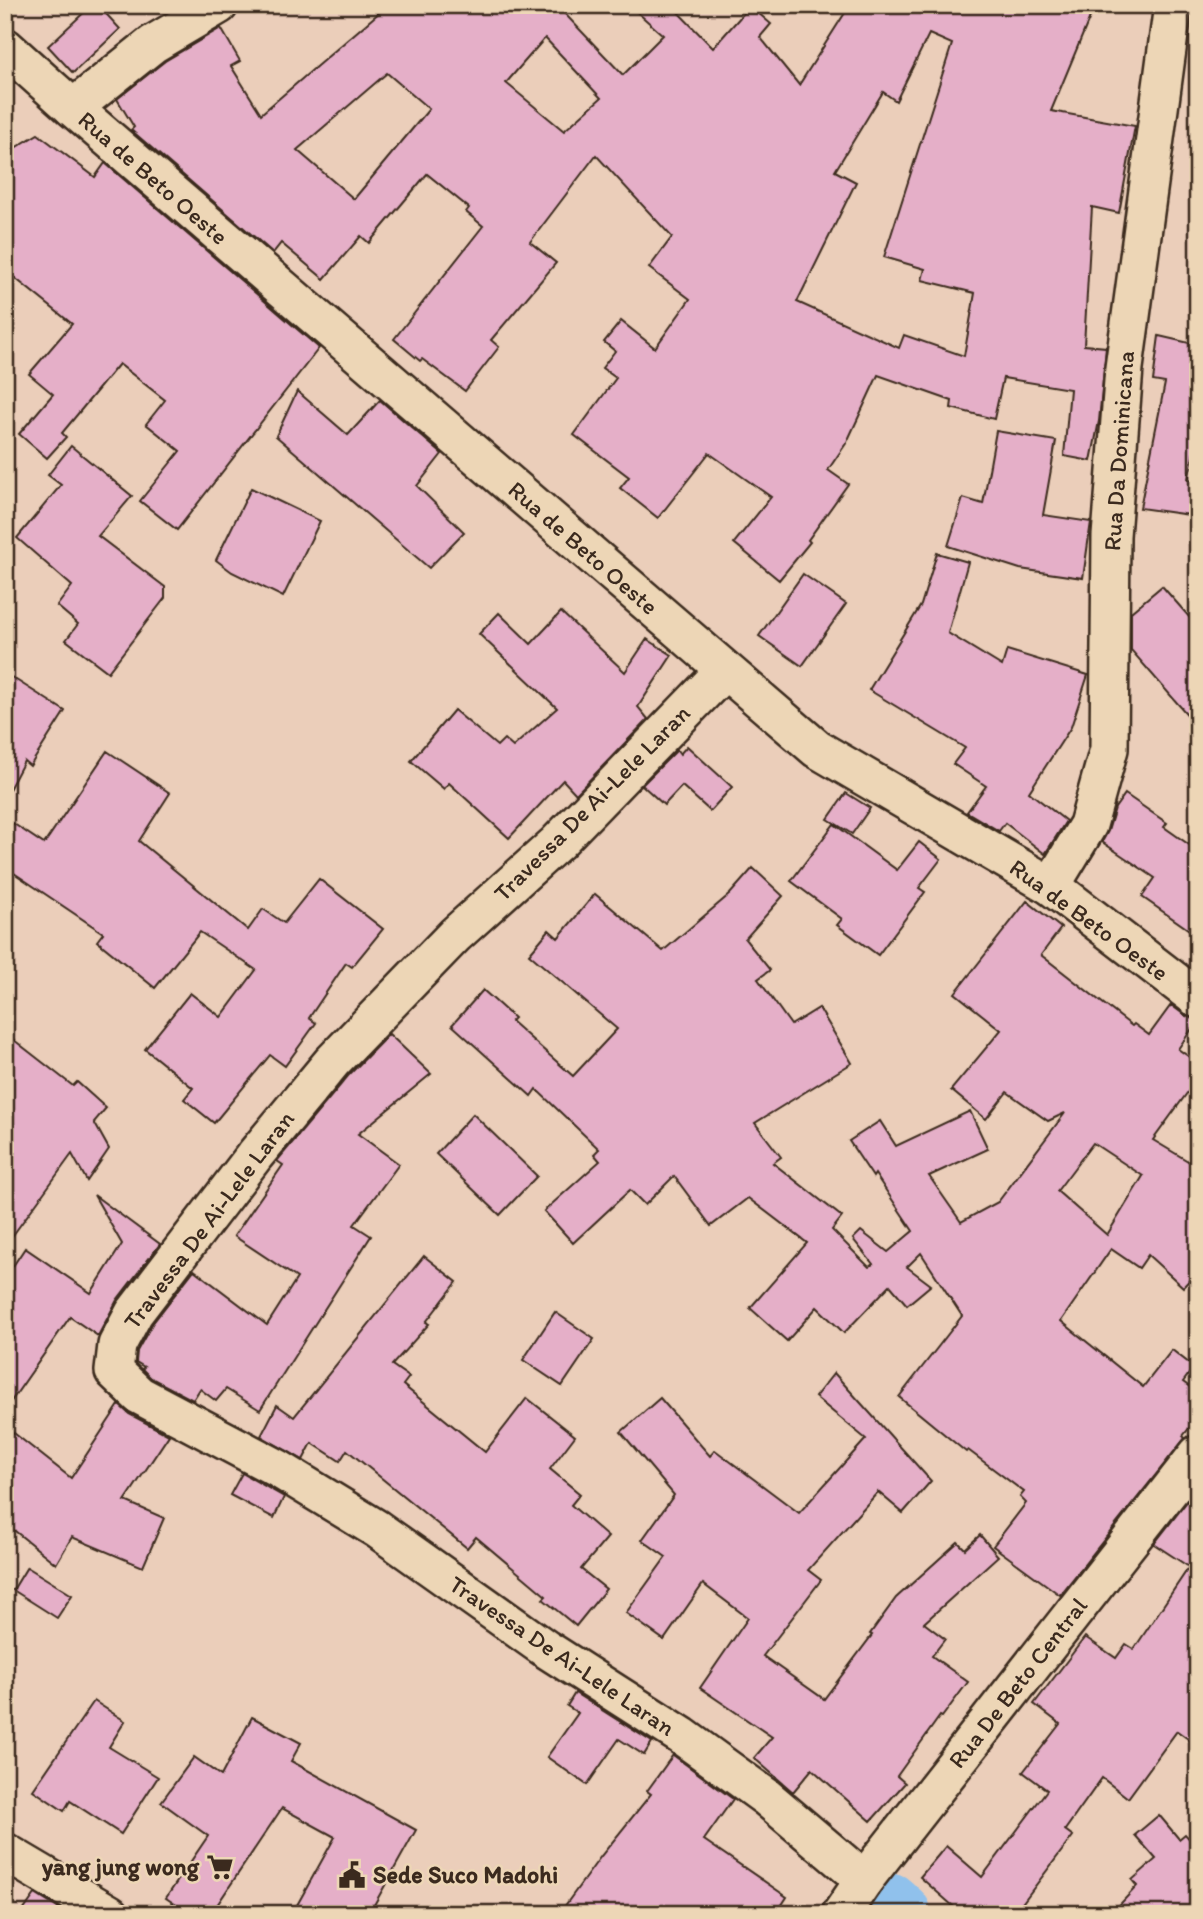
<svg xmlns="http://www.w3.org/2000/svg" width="1203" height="1919" font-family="Itim,sans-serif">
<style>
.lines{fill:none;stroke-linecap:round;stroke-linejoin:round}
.river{stroke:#90c1ec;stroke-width:63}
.building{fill:#e5afc8;stroke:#3b2a1e;stroke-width:2;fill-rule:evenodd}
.minor-casing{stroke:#3b2a1e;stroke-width:42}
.minor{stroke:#edd6b6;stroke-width:37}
.labels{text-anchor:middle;stroke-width:5;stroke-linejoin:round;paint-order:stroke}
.street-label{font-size:24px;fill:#3b2a1e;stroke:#edd6b6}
.poi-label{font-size:24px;font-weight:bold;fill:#3b2a1e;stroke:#edd6b6;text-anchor:end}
</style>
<rect width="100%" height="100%" fill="#ebceba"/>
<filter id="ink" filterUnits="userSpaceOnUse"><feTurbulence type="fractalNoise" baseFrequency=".0143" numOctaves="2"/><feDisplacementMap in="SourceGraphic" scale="14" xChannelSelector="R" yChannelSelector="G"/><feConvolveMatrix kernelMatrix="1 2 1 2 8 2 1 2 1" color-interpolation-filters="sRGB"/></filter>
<g filter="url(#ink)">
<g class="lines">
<polyline class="river" points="889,1904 900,1914"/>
</g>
<g class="building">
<polygon points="92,5 98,5 120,29 73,73 48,46"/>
<path d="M388,5H573L565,14L623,75L663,35L629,5H671L713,48L750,6L771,24L760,37L799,85L850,5H1095L1051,111L1135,126L1119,213L1092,207L1084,345L1106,347L1099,421L1091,461L1064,456L1070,389L1003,378L994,419L951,408L952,401L878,375L847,442L828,470L848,484L808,540L810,542L779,580L734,543L771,497L709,453L658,518L620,488L629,477L574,435L616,378L602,368L615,351L604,342L621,321L655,348L690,299L649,268L672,237L596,155L530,242L556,263L491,340L499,347L465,391L422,359L420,361L394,339L483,226L466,212L469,208L427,174L369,243L361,236L324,279L281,243L273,253L131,130L134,127L117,99L165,61L221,28L240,61L231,66L261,114ZM929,34L952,44L884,257L925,269L922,280L975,293L964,356L904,335L899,348L797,302L856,182L835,171L883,92L896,101ZM545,38L601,98L564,131L506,83ZM387,73L429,109L354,199L297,150Z"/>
<polygon points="38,134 95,177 105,163 319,348 177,530 140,501 180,451 146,424 165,400 119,364 62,433 66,437 47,458 19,434 53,394 29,374 72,324 5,270 5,154"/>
<polygon points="1159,336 1198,345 1198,433 1188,480 1194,481 1190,515 1140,508 1165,383 1153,381"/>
<polygon points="297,391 348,435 380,400 442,454 417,486 464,532 429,568 276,436"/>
<polygon points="996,431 1056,441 1043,515 1091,522 1083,578 1020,569 948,546 963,498 983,504"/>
<polygon points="71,446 132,496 98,536 165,587 165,598 108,672 66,640 78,624 57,606 72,586 17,538 61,485 48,475"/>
<polygon points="251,488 320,521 283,597 232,572 216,560"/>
<polygon points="937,553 968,562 948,633 1002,666 1007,650 1088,675 1071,727 1029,792 1066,821 1045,854 1005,823 999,831 967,812 986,786 953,764 965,748 869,690 921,605"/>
<polygon points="803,574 846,604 802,666 759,636"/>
<polygon points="1162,586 1198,627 1198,727 1131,650 1131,612"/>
<polygon points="561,612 625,672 647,639 672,655 638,707 648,719 576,794 563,780 509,838 449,783 444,789 411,761 454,710 497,746 504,739 513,747 557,708 479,634 499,613 531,644"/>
<polygon points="5,673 65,711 30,766 24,761 5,797"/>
<polygon points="687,746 732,787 710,811 682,786 664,805 642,785 677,750 680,754"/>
<polygon points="107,751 170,793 139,841 248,930 263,909 284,923 319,879 383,929 352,967 346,963 309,1018 316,1023 285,1066 270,1055 214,1123 184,1099 193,1088 145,1049 190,993 221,1017 256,970 200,932 155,988 97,941 103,933 5,867 5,818 44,844"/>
<polygon points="846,793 870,808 852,834 828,819"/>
<polygon points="1125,794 1167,823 1164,827 1198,851 1198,936 1142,897 1155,878 1102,842 1108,831 1115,808"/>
<polygon points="834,824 897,870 919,842 941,859 919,888 925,892 878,955 837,925 842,919 791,881"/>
<path d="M753,868L783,896L745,939L770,970L758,979L791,1025L819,1008L852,1063L755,1123L781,1157L773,1163L842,1217L832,1230L869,1267L873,1264L853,1239L861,1231L888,1252L913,1231L875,1174L873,1177L849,1141L880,1121L896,1146L970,1111L988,1149L929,1176L961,1222L998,1202L1065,1113L1048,1121L1007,1092L986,1119L951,1090L1001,1030L955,993L1027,901L1061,928L1041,955L1132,1026L1134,1024L1149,1035L1171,1005L1186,1016L1198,1020L1178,1049L1198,1063V1078L1153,1140L1198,1167V1271L1183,1287L1148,1255L1139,1268L1111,1249L1061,1321L1143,1387L1172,1350L1194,1367L1183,1382L1198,1393V1417L1183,1436L1185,1438L1060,1595L993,1546L1026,1503L1020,1497L1024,1492L968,1450L966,1452L899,1397L962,1316L921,1253L907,1267L931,1285L907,1305L890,1285L844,1333L817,1307L787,1341L750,1308L807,1243L748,1198L711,1226L674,1176L645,1205L630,1190L573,1243L544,1211L600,1161L594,1154L599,1149L536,1089L531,1096L452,1025L483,990L514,1018L511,1021L573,1076L617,1029L529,954L549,930L558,938L595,894L663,951L730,894ZM1093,1143L1143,1176L1107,1235L1057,1191Z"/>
<polygon points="5,1033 73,1086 77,1082 106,1108 94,1122 109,1149 87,1181 72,1154 5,1246"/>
<polygon points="389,1034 431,1074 358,1134 399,1164 354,1225 371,1236 260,1410 226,1389 216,1401 200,1389 193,1400 151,1378 142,1369 144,1367 136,1362 137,1351 152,1324 194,1270 267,1325 297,1278 234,1236 283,1165 277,1161 348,1076"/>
<polygon points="473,1114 537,1176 500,1215 436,1154"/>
<polygon points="94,1195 160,1244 117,1300 98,1336 70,1317 5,1410 5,1278 25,1248 91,1293 122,1244"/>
<polygon points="424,1256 457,1282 426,1322 429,1324 392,1365 409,1377 403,1385 485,1452 527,1398 575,1436 550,1469 580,1494 571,1505 608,1537 581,1569 606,1589 576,1626 543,1599 546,1596 476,1537 467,1548 347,1450 340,1461 312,1443 303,1460 261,1436 277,1405 294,1417"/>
<polygon points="555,1312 594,1339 562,1386 523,1360"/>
<polygon points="834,1373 931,1481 903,1513 878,1492 808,1570 821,1580 763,1656 824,1699 872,1635 870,1634 896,1598 958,1542 965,1549 980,1535 998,1556 924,1623 945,1639 932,1656 968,1682 942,1717 940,1716 897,1776 905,1783 871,1821 812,1769 793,1792 754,1758 772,1737 700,1688 748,1618 703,1584 664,1640 626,1613 666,1557 642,1540 674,1495 621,1432 660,1398 710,1456 715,1450 799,1513 866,1439 815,1397"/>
<polygon points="119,1405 129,1414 169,1435 125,1501 164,1518 143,1567 72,1537 56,1564 5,1523 5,1426 71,1478"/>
<polygon points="242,1473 284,1497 274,1518 230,1495"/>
<polygon points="1189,1499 1198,1505 1198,1746 1177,1731 1128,1798 1102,1778 1065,1830 1073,1836 1014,1914 962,1914 920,1877 946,1846 982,1877 1047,1790 1023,1772 1060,1724 1034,1704 1085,1637 1116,1658 1126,1644 1134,1649 1189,1567 1154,1544"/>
<polygon points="27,1567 72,1595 57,1618 13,1590"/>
<polygon points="575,1693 652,1742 644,1755 619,1739 587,1785 547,1757 578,1713 567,1706"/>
<polygon points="94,1701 125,1721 109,1747 158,1777 121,1834 70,1801 64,1811 33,1790"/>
<polygon points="252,1717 301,1743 291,1761 416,1830 369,1914 292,1914 335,1837 282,1808 211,1914 190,1914 166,1898 208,1836 161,1802 194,1757 221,1776"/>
<polygon points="673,1755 733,1799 704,1840 787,1897 776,1914 559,1914 601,1856 651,1794 647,1791"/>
<polygon points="1159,1815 1179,1839 1185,1834 1198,1848 1198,1899 1181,1914 1111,1914 1137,1886 1132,1880 1156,1859 1135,1835"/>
<polygon points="35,1894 59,1909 56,1914 21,1914"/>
</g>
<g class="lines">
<defs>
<g id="minor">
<polyline points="5,47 73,108 817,749 1051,886 1198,999"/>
<polyline points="73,108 153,44 219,5"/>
<polyline points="724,671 557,843 455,935 332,1062 255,1155 134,1313 117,1345 114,1371 139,1395 277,1468 377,1529 546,1649 682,1736 766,1797 864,1880"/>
<polyline points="1051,886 1088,825 1109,749 1111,536 1124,368 1173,5"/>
<polyline points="5,1852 110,1914"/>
<polyline points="841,1914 864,1880 1198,1454"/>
</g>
</defs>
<use href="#minor" class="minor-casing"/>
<use href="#minor" class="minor"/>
</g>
</g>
<defs>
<symbol id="supermarket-bare" viewBox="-9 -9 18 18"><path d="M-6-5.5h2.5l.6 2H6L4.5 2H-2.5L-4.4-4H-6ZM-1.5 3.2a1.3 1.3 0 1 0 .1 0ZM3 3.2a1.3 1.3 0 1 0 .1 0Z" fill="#3b2a1e" stroke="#edd6b6" stroke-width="2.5" paint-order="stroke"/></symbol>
<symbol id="civic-bare" viewBox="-9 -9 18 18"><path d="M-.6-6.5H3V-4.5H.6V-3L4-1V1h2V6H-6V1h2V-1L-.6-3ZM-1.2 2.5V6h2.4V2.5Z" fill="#3b2a1e" stroke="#edd6b6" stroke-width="2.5" paint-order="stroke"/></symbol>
</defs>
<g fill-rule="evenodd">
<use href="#supermarket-bare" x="201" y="1848" width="38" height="38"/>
<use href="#civic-bare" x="333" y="1856" width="38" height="38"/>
</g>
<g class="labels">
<g class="street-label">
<text transform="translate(153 178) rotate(41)" y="8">Rua de Beto Oeste</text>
<text transform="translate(1119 451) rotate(-86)" y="8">Rua Da Dominicana</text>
<text transform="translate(583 548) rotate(41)" y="8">Rua de Beto Oeste</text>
<text transform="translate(592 803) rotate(-45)" y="8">Travessa De Ai-Lele Laran</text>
<text transform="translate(1089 920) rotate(36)" y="8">Rua de Beto Oeste</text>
<text transform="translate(209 1220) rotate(-53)" y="8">Travessa De Ai-Lele Laran</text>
<text transform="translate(562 1656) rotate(34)" y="8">Travessa De Ai-Lele Laran</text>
<text transform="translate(1018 1683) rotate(-52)" y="8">Rua De Beto Central</text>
</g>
<g class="poi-label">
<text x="199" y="1875">yang jung wong</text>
<text x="373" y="1883" text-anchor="start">Sede Suco Madohi</text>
</g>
</g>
<rect width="1203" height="1919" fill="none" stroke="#edd6b6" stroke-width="28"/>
<rect x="14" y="14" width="1175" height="1891" fill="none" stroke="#3b2a1e" stroke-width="2.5" filter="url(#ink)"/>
</svg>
